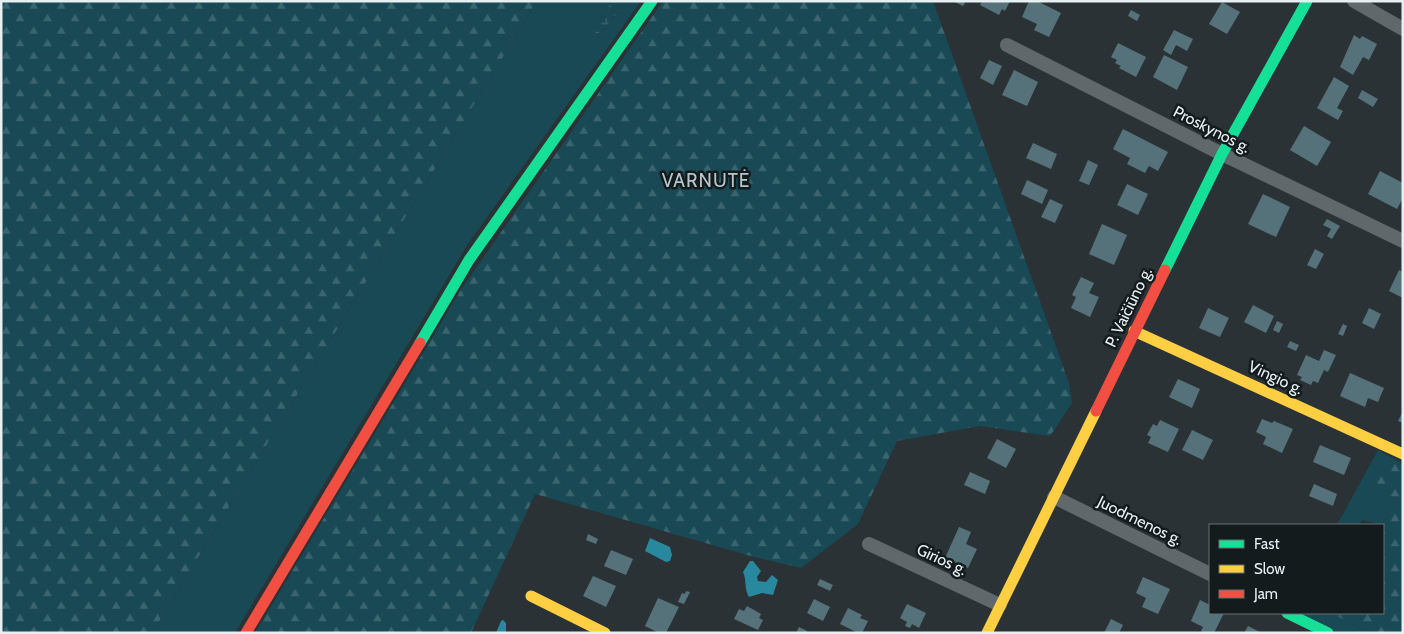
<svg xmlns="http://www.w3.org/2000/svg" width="1404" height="634" font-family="Cabin,sans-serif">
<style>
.green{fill:#184955}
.forest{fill:url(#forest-firs)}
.wetland{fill:url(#wetland-marsh)}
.water{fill:#28889e}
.building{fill:#55727a}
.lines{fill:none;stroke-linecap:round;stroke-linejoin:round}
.street{stroke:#61686b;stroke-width:14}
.fast{stroke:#16e098;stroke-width:11}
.slow{stroke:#ffcf43;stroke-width:11}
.jam{stroke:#f24e42;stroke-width:11}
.labels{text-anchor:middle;stroke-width:5;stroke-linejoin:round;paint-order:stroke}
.street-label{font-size:16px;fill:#e6f0f2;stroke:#141b1d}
.quarter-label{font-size:19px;letter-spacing:1px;fill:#b4c6cc;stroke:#141b1d}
</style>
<defs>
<pattern id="forest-firs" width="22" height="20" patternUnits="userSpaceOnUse" patternTransform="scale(1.25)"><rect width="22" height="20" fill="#184955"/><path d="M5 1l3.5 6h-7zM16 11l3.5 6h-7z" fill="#3a646e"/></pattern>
<pattern id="wetland-marsh" width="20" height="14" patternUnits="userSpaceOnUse" patternTransform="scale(1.25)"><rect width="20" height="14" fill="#184955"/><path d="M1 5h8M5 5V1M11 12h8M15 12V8" fill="none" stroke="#3a646e"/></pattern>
</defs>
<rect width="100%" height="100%" fill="#2a3235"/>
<g class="green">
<polygon points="537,1 612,1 601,18 599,36 626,1 641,1 468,244 235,633 152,633"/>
<polygon points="1378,450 1402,463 1377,465 1369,486 1390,506 1382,525 1362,520 1359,525 1337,525"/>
<polygon points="1297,613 1331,613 1369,633 1338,633"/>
</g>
<g class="forest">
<polygon points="1,1 537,1 152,633 1,633"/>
<polygon points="663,1 933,1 1069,383 1072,403 1050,436 980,426 897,441 858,524 801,568 754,557 535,494 471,633 255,633 462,288"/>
<path d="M1385,463H1403V633H1369L1331,613H1383L1382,525L1389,506L1369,486C1371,472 1370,466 1385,463Z"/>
</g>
<polygon class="wetland" points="612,1 626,1 599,36 595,34 601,18"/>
<g class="water">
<polygon points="650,538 670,547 672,555 670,561 666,562 645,551"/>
<path d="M750,561H753L761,571L757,577L758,581L766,582L772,575L778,580L773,595L762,593L749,597C744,589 747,581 743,572Z"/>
<polygon points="503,620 506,623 506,633 496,633 501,621"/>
</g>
<g class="building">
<polygon points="953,1 966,1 963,6"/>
<polygon points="982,1 1010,1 1005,11 1002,9 999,15 980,5"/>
<polygon points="1029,1 1037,1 1061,13 1049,37 1034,30 1037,24 1022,17"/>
<polygon points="1222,2 1240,12 1227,34 1209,24"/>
<polygon points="1131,10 1140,15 1137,21 1128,16"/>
<polygon points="1174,30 1193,39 1187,51 1176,45 1171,55 1163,50"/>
<polygon points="1354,35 1360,39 1362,36 1377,44 1369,60 1363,57 1353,75 1340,67"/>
<polygon points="1118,43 1146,57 1136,77 1119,68 1121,66 1115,63 1117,60 1111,57"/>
<polygon points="1164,55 1188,67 1177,90 1153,77"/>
<polygon points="989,60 1002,66 993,85 980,78"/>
<polygon points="1014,70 1038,82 1027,106 1002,95"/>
<polygon points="1334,77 1349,86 1337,108 1343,111 1338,120 1317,108"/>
<polygon points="1362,90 1378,99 1373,107 1358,98"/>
<polygon points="1304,126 1331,142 1317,166 1290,150"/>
<polygon points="1123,129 1168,152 1158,171 1149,166 1145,173 1127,164 1130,158 1113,149"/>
<polygon points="1033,143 1057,154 1051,169 1026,158"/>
<polygon points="1088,160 1098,165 1089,185 1079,181"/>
<polygon points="1380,171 1403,183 1403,198 1397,209 1368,194"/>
<polygon points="1027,180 1048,190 1042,204 1021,194"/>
<polygon points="1127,184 1148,194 1138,215 1117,205"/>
<polygon points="1263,194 1290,207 1276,237 1248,224"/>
<polygon points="1050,199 1063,205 1055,223 1041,217"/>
<polygon points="1327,219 1340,226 1332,239 1327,236 1331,229 1323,225"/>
<polygon points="1102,224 1127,235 1114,265 1089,254"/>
<polygon points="1315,249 1324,254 1316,269 1307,265"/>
<polygon points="1399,270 1403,272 1403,298 1389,291"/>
<polygon points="1081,277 1094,283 1089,293 1099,297 1090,317 1071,308 1076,297 1072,295"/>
<polygon points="1253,305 1274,316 1266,333 1244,322"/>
<polygon points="1208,308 1229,318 1220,337 1199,328"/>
<polygon points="1369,308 1381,314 1374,329 1362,323"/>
<polygon points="1277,321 1283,324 1279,333 1273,330"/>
<polygon points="1343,324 1347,326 1343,336 1338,334"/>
<polygon points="1290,341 1299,345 1296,351 1287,347"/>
<polygon points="1324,350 1336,355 1328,372 1324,370 1318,383 1313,381 1311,385 1300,380 1302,377 1297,375 1306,355 1319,361"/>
<polygon points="1350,373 1384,388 1378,402 1368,398 1365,407 1340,396"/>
<polygon points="1178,379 1200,389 1192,408 1169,397"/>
<polygon points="1403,411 1403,423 1398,421"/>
<polygon points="1262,419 1272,423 1274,421 1293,429 1282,453 1263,444 1266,437 1256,432"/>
<polygon points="1160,420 1179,429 1168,452 1148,443 1151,437 1147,435 1153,424 1157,426"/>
<polygon points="1192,430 1213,440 1203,460 1182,450"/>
<polygon points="997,439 1016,449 1006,468 987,458"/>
<polygon points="1320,445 1351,458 1344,475 1313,462"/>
<polygon points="970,472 990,481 985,494 964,485"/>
<polygon points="1314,484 1337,494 1333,506 1309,496"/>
<polygon points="959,527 971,532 966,544 977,549 968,568 945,558"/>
<polygon points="588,534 598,539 596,544 586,540"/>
<polygon points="611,550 633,559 626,575 604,566"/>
<polygon points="593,576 616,586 606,607 583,596"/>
<polygon points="1143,577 1170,589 1158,614 1142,607 1146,598 1136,593"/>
<polygon points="820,579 833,585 830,591 817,585"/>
<polygon points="686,591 690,592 684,604 678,602 682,593 685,594"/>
<polygon points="658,598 679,607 666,633 659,633 645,626"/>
<polygon points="814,599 830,607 823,621 807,613"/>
<polygon points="1200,600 1210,605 1210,613 1224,613 1214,633 1205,633 1201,631 1203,627 1191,621"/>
<polygon points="907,604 926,613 919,628 912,624 910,628 905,626 907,622 900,618"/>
<polygon points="747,606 761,614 759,618 763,620 758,630 734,619 739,609 744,611"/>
<polygon points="848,608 862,615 860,618 868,621 862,633 858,633 840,624"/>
<polygon points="1111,619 1123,625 1119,633 1104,633"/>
<polygon points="1248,626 1262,633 1244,633"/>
<polygon points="799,627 807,631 807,633 796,633"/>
</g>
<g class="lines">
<g class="street">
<polyline points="1354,1 1403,29"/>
<polyline points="1007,45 1222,154 1403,241"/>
<polyline points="1054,497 1210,574"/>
<polyline points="869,544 1000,605"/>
</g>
<g class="fast">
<polyline points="1165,270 1222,154 1307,1"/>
<polyline points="420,343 469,260 652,1"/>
<polyline points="1287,613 1328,633"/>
</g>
<g class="slow">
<polyline points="1134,331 1403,454"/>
<polyline points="531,596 605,633"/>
<polyline points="987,633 1096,411"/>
</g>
<g class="jam">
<polyline points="1096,411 1165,270"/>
<polyline points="246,633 420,343"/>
</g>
</g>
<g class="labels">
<g class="street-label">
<text transform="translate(1212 129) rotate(27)" y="6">Proskynos g.</text>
<text transform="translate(1128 307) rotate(-64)" y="6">P. Vaičiūno g.</text>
<text transform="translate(1276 377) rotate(25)" y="6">Vingio g.</text>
<text transform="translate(1140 520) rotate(26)" y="6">Juodmenos g.</text>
<text transform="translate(942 559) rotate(25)" y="6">Girios g.</text>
</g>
<g class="quarter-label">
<text x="706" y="187">VARNUTĖ</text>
</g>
</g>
<rect width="1404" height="634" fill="none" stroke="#e6f0f2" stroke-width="5"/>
<rect x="1209" y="524" width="175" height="90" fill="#141b1d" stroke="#687072"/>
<rect x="1219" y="540" width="25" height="8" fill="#16e098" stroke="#687072"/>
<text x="1254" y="549" font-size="15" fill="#e6f0f2">Fast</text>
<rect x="1219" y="565" width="25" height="8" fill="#ffcf43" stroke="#687072"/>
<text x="1254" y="574" font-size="15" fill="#e6f0f2">Slow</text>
<rect x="1219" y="590" width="25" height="8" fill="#f24e42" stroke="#687072"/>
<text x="1254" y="599" font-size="15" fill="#e6f0f2">Jam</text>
</svg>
